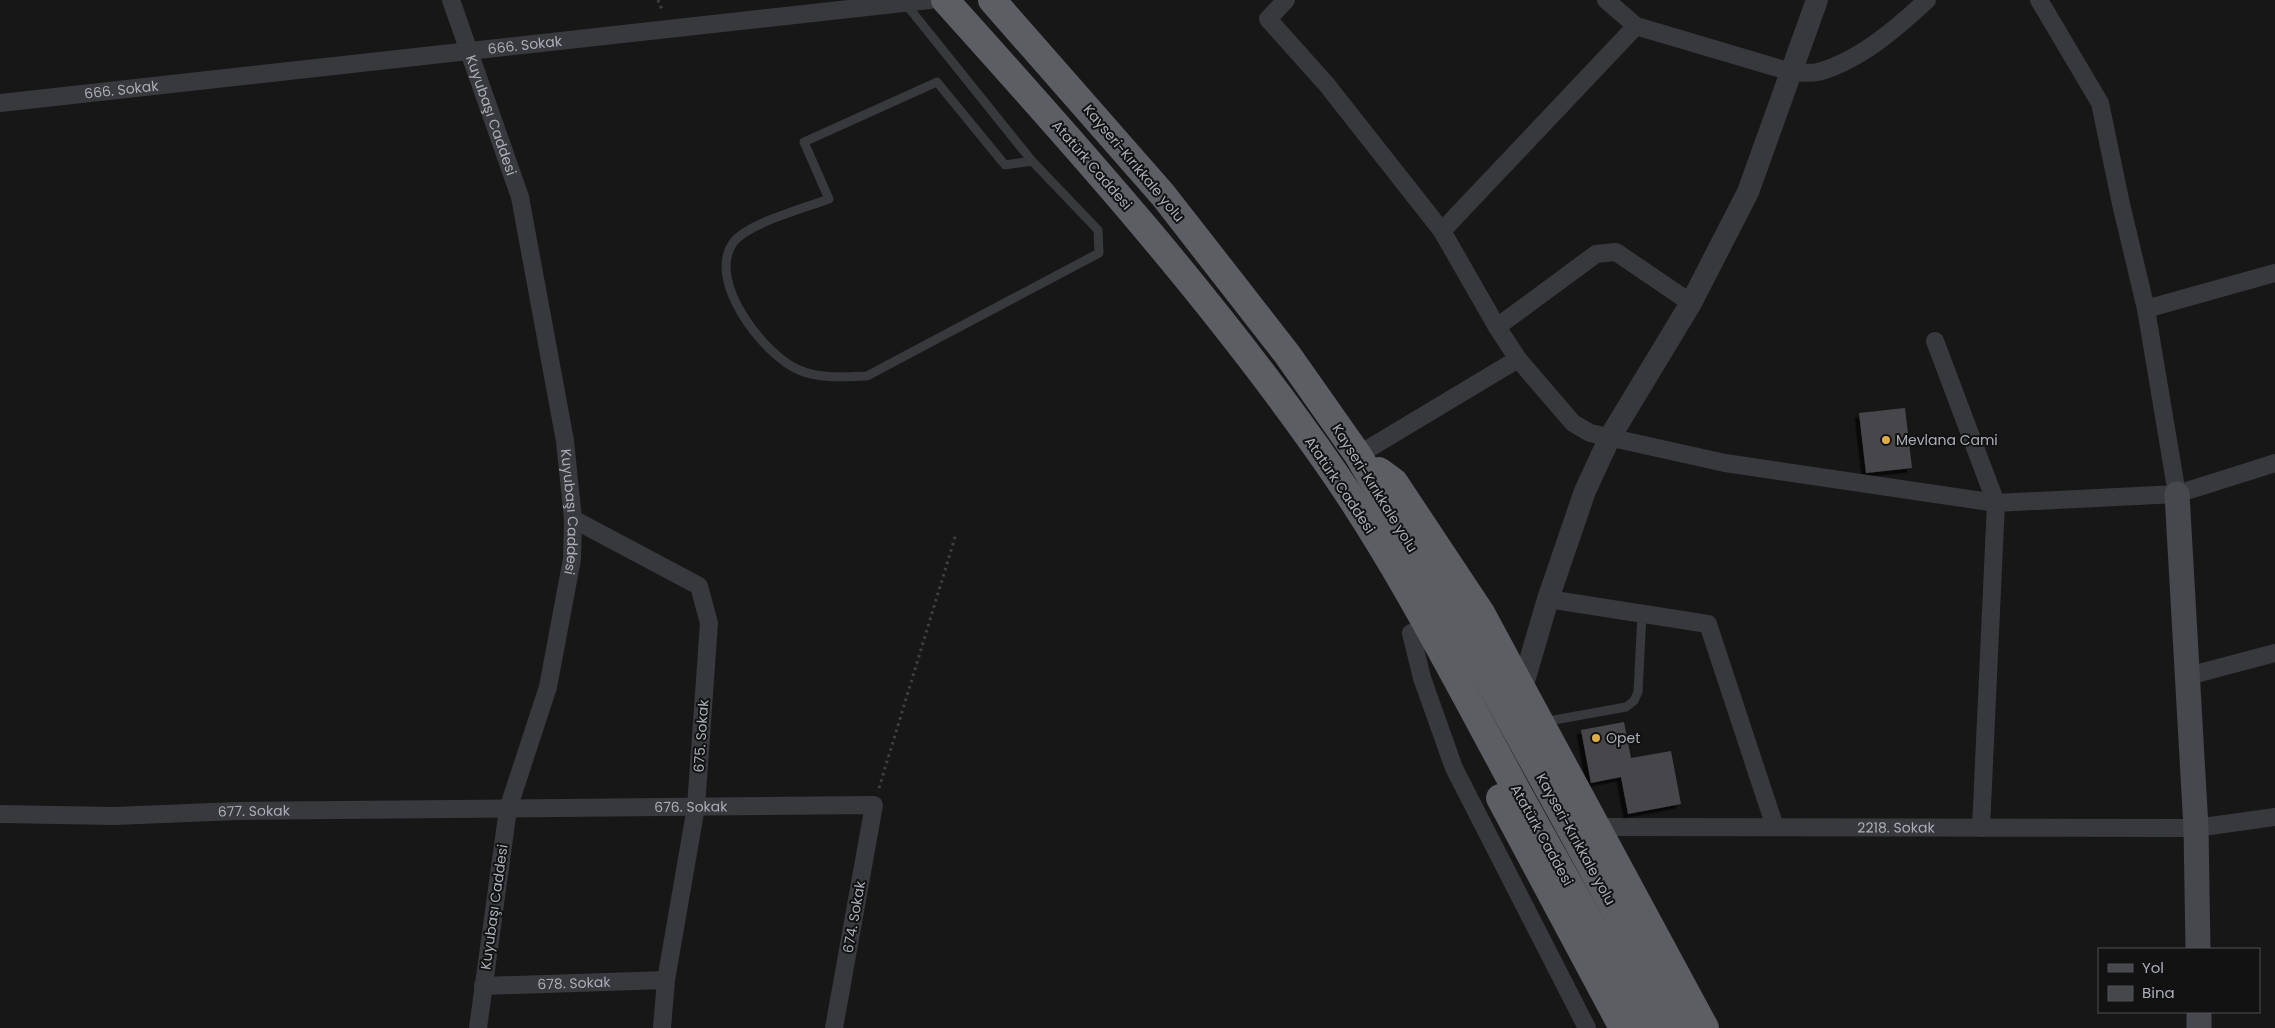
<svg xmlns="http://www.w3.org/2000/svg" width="2275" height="1028" font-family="Poppins,sans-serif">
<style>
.building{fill:#46474b;filter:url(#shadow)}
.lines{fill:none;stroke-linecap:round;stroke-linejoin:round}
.path{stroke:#3e4044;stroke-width:3;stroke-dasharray:2.5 4;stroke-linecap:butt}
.service{stroke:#38393d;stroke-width:9}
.minor{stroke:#38393d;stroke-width:18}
.tertiary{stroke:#38393d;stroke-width:22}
.secondary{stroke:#46484d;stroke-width:25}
.trunk{stroke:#5c5e64;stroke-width:28}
.poi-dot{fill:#deab49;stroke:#121213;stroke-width:2}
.labels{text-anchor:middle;stroke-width:4;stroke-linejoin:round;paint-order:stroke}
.street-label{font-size:14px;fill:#aaaeb7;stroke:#121213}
.poi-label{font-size:14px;fill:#aaaeb7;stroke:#121213;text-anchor:start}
</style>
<defs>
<filter id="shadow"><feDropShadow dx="-4.5" dy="4.5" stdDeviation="0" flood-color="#0009"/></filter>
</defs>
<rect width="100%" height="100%" fill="#171718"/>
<g class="building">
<polygon points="1905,408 1912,468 1866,473 1859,413"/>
<polygon points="1624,722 1631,758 1671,751 1681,804 1628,814 1621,777 1591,783 1581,730"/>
</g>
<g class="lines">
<g class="path">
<polyline points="658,0 663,12"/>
<polyline points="879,788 956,534"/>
</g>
<g class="service">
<path d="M905,3L1032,161L1098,230L1099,253L867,376C844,377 820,379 799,370C764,355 706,281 733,243C746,224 805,208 829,199L804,142L937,82L1005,165L1032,161"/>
<polyline points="1543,722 1626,707 1634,701 1638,692 1642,614"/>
</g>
<g class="minor">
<path id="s1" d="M451,0L520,197L565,441L573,519L572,559L548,687L508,809L478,1028"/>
<polyline points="1286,0 1268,19 1327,85 1442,231 1497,327 1518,359 1358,455"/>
<path d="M1606,0L1636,26L1791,72C1799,72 1810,74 1818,72C1859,61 1897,28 1927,0"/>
<polyline points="2039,0 2100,103 2121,204 2146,309 2177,494"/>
<path id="s2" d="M0,103L930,0"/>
<polyline points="1442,231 1636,26"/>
<polyline points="2146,309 2275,273"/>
<polyline points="1497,327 1596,254 1616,252 1691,303"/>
<polyline points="1935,341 1996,503 1981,828"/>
<polyline points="1518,359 1573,423 1590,433 1725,463 1996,503 2177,494 2275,463"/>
<polyline points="573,519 699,586 709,623 696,807 666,980 662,1028"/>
<polyline points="1548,599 1708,624 1775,827"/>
<polyline points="1411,633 1422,678 1454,768 1587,1028"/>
<polyline points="2188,676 2275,653"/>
<path id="s3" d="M0,814L114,816L238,811L874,805L834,1028"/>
<path id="s4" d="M1595,827L2196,828L2275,817"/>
<path id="s5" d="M483,986L666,980"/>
</g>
<polyline class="tertiary" points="1522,688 1548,599 1585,491 1610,437 1691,303 1748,192 1817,0"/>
<g class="secondary">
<polyline points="2177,494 2196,828 2198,949"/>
<polyline points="2199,1012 2199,1028"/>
</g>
<g class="trunk">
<path d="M945,0C1081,151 1217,303 1333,471C1397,564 1449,665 1503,765C1550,853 1601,940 1650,1028"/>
<polyline points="992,0 1163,195 1287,354 1358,455 1476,657 1680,1028"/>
<polyline points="1379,471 1394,482 1481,613 1705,1028"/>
<polyline points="1500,798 1623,1028"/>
</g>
</g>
<g class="poi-dot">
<circle cx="1886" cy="440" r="5"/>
<circle cx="1596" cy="738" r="5"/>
</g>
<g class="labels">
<g class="street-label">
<text dy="5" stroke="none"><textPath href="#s2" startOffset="528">666. Sokak</textPath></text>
<text dy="5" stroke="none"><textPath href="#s2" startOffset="122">666. Sokak</textPath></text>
<text dy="5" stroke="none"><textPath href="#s1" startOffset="122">Kuyubaşı Caddesi</textPath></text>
<text transform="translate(1134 163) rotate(50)" y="5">Kayseri-Kırıkkale yolu</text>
<text transform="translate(1092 165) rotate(49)" y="5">Atatürk Caddesi</text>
<text transform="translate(1340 485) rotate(56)" y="5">Atatürk Caddesi</text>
<text transform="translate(1375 488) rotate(58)" y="5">Kayseri-Kırıkkale yolu</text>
<text dy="5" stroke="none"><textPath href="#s1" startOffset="528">Kuyubaşı Caddesi</textPath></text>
<text transform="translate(701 736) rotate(-86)" y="5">675. Sokak</text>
<text dy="5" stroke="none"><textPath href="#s3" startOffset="691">676. Sokak</textPath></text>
<text dy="5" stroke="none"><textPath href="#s3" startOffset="254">677. Sokak</textPath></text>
<text dy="5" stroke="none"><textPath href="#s4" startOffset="301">2218. Sokak</textPath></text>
<text transform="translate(1542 835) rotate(61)" y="5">Atatürk Caddesi</text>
<text transform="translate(1576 839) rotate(61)" y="5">Kayseri-Kırıkkale yolu</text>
<text transform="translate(494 907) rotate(-82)" y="5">Kuyubaşı Caddesi</text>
<text transform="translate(854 917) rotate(-80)" y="5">674. Sokak</text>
<text dy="5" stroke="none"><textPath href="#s5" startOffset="91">678. Sokak</textPath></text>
</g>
<g class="poi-label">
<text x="1896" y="445">Mevlana Cami</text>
<text x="1606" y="743">Opet</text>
</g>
</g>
<rect x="2098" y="948" width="162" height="65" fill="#121213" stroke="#4f5055"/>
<rect x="2108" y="964" width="25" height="8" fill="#46484d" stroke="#4f5055"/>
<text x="2142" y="973" font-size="15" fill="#aaaeb7">Yol</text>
<rect x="2108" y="986" width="25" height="15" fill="#46474b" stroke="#4f5055"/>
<text x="2142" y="998" font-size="15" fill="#aaaeb7">Bina</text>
</svg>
